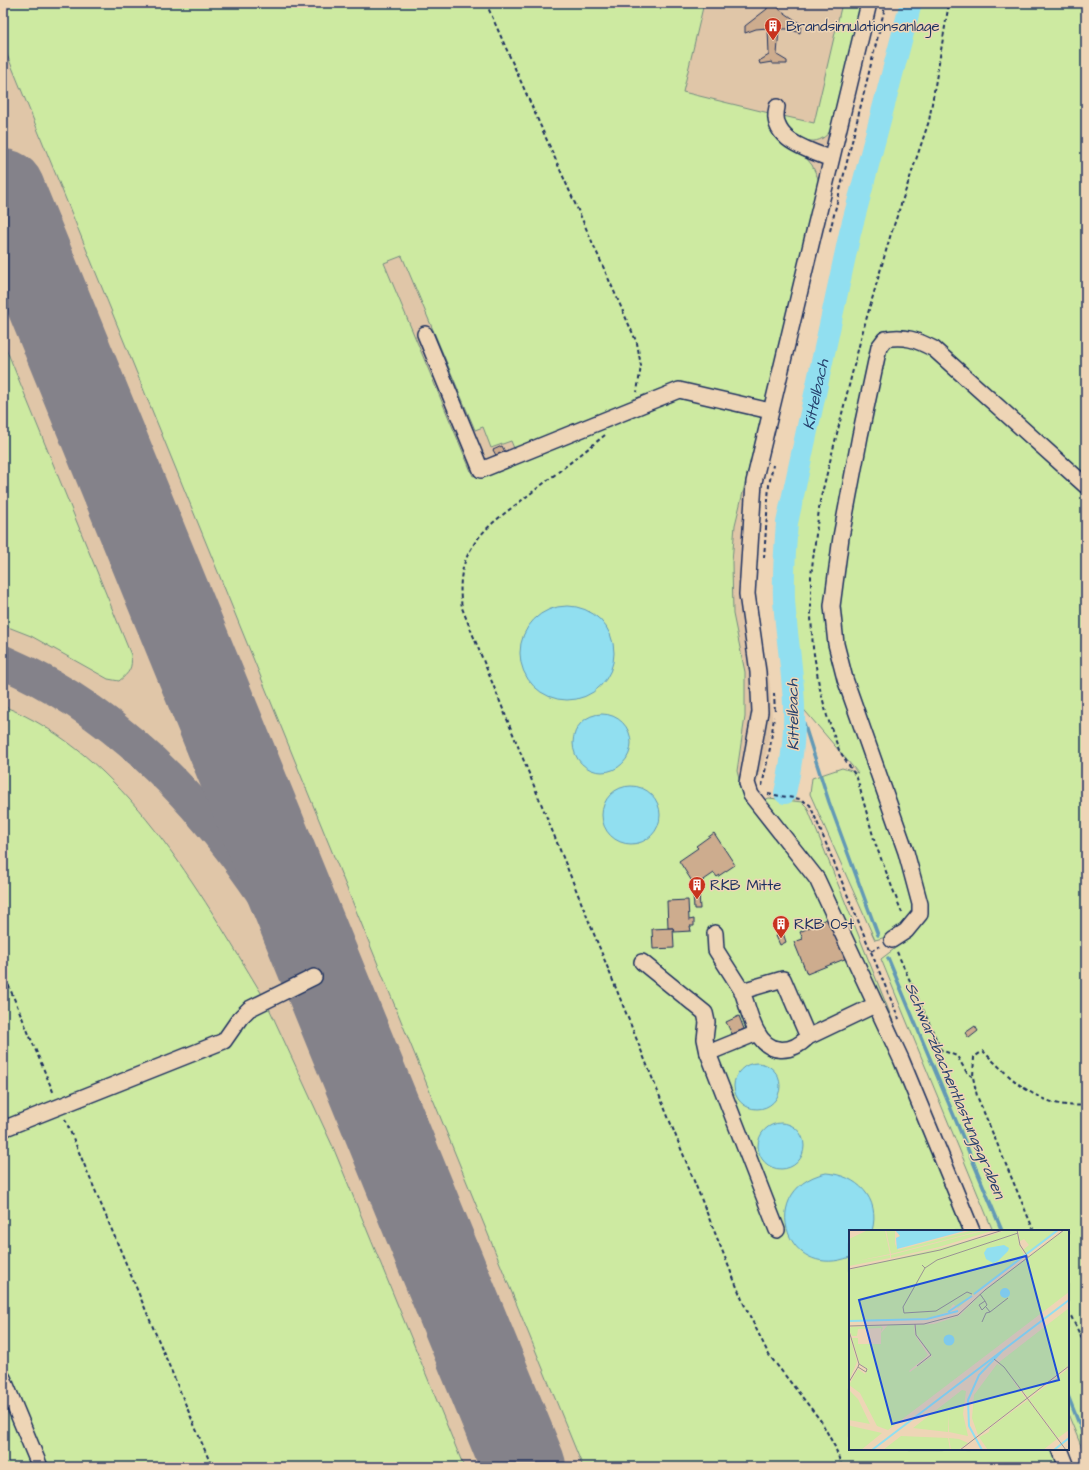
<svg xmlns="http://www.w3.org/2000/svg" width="1089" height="1470" font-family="'Architects Daughter',sans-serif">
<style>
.built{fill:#e0c6a8}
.green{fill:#cdeaa1;stroke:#748c80}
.water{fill:#91dff0;stroke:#6299b6}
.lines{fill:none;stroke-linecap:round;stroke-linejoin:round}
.stream{stroke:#6299b6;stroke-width:3.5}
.river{stroke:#91dff0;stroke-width:22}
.taxiway{stroke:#84828a;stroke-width:34}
.runway{stroke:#84828a;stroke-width:84}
.building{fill:#cdac8e;stroke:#1b2f5e}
.minor-casing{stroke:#1b2f5e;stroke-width:18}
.path{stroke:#1b2f5e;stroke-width:2;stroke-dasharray:4 3;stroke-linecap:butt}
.minor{stroke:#eed5b6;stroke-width:15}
.labels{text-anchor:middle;stroke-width:3;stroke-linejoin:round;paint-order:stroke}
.poi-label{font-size:15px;fill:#1b2f5e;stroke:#eed5b6;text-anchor:start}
.water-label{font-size:16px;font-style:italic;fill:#27416d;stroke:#eed5b6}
.inset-river{fill:none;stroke:#91dff0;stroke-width:2}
.inset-road{fill:none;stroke:#9a9393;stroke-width:1}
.view{fill:#1d4ed8;fill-opacity:0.15;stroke:#1d4ed8;stroke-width:2}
.inset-edge{fill:none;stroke:#1b2f5e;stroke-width:2}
</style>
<rect width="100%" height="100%" fill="#eed5b6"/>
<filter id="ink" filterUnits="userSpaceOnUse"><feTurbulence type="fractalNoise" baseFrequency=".025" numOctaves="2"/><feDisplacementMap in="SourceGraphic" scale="8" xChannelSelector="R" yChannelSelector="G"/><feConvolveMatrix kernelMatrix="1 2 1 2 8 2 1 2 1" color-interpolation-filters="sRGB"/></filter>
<g filter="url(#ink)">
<polygon class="built" points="3,3 876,3 761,483 754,594 770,684 772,718 767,751 756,786 764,800 769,798 802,802 807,807 979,1231 850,1231 850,1449 1068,1449 1068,1448 1076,1467 3,1467"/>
<g class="green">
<polygon points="3,3 704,3 683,92 769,113 770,121 794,151 807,159 812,165 821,185 768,403 680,387 516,453 511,441 491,448 483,427 475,430 402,256 384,263 473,476 674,396 756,411 761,419 735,525 732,562 733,614 745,672 745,717 737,771 742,791 809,879 893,1059 963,1231 850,1231 850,1449 1051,1449 1058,1467 583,1467 3,45"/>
<path d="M842,3H863L833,128C818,148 805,142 787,130L783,116L814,123Z"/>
<polygon points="915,3 1086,3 1086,1458 1068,1414 1068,1231 993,1231 881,959 898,946 911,913 894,935 875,940 810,794 812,778 842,768 858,773 800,705 794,643 791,530 837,329"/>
<path d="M3,341L131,655C133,668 129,673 119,681L108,679L31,636L3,625Z"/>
<path d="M3,706C124,753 199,891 263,996L223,1037L3,1126Z"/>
<polygon points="769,798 802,802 807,807 907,1056 850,938 764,800"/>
<polygon points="268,1006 333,1147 464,1467 47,1467 3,1361 3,1134 213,1050 243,1019"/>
<polygon points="3,1398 32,1467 3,1467"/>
</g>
<g class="water">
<circle cx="567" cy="653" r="47"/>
<circle cx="602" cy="743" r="29"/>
<circle cx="631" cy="815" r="29"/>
<circle cx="757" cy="1086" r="23"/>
<circle cx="781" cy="1146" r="23"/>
<path d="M826,1173C857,1175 881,1198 872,1231H850V1257C784,1282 757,1188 826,1173Z"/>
</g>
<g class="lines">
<g class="stream">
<polyline points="794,704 802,717 829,802 878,935"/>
<polyline points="888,958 1002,1231"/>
<polyline points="1068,1396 1086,1441"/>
</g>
<path class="river" id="s1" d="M785,793C792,764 795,736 794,706C793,670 786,635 784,599C783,574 785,549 787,523L850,233L911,3"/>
<path class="taxiway" d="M3,662C143,722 241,847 314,976C332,1009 348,1043 364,1076"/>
<polyline class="runway" points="3,191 524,1467"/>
</g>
<g class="building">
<polygon points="767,3 779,3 779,9 801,24 800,33 789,29 779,29 777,55 787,61 787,64 772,64 772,62 760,64 759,61 769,55 768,28 756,29 745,33 745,26 767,9"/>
<polygon points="502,446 506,454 497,457 493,450"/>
<polygon points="714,833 735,865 717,877 714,873 695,886 679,861 698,848 696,846"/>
<polygon points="693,892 699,892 700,909 694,909"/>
<polygon points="688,900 689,920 694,919 694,926 690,926 691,931 674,932 673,928 668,928 667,901"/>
<polygon points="828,918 847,958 807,974 794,942 803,939 800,932"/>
<polygon points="673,928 674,948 653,949 652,929"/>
<polygon points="783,933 786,942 780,945 776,936"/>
<polygon points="739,1016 744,1029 732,1034 726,1022"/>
<polygon points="975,1026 978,1031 969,1038 965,1033"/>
</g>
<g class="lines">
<defs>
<g id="minor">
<polyline points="869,3 754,482 747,594 758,672 760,712 747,783 751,795 817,879 901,1059 972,1231"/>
<path d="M777,107C769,140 807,149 831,159"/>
<polyline points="425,334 481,470 679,390 770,411"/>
<polyline points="715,933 716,950 742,991"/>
<path d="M892,940L906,931L920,914V904L906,852L845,679L836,644L832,606L841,537L860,436L879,347L885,339C904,335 917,340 934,349L1086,486"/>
<polyline points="642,962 705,1013 707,1022 705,1039 708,1053"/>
<polyline points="757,1033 708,1053 777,1230"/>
<path d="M808,1037C791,1054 769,1055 757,1032C750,1020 747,1004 742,991L783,979L808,1037L875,1005"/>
<polyline points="3,1129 224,1041 240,1018 249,1009 314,977"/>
<polyline points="3,1378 40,1467"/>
<polyline points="1060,1449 1067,1467"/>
</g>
</defs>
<use href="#minor" class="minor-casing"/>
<g class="path">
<polyline points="486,3 637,343 641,366 637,392"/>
<polyline points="830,231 886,3"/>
<path d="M605,435C579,456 552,477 526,497C507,512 483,527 471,549C460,567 459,587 462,608L743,1302L769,1355L821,1421L835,1447L842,1467"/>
<polyline points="764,558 769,485 773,465"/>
<polyline points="774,693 775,713"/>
<polyline points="762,786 770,748 774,717"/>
<polyline points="768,794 800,799 810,805 899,1019"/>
<polyline points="902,913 875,843 857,778 839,750 827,716 819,685 813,648 811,617 811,576 820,501 862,334 890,237 929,121 949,3"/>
<polyline points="871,951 880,946"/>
<polyline points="897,952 941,1050 957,1056 967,1073 973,1077"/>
<polyline points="3,972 54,1094"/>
<polyline points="65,1119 212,1467"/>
<path d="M1034,1231L977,1096L973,1077L974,1057L983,1051C1013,1081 1041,1110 1086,1105"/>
<polyline points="1068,1310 1086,1347"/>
</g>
<use href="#minor" class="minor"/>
</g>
</g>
<defs>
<symbol id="building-pin" viewBox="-11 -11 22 30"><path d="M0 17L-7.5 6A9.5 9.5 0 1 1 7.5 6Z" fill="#c8321e" stroke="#eed5b6"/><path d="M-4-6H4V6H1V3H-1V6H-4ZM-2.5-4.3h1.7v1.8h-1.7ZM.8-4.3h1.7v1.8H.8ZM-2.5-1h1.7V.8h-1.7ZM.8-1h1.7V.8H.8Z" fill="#fff"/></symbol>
</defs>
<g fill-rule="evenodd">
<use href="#building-pin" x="763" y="16" width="20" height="27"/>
<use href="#building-pin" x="687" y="875" width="20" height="27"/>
<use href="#building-pin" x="771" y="914" width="20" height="27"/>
</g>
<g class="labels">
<g class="poi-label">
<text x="786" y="31">Brandsimulationsanlage</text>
<text x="710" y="890">RKB Mitte</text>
<text x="794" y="929">RKB Ost</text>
</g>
<g class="water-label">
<text dy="6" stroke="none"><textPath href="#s1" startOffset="403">Kittelbach</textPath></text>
<text transform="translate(792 715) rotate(-91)" y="6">Kittelbach</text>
<text transform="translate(956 1090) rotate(67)" y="6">Schwarzbachentlastungsgraben</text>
</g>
</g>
<g transform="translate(849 1230)">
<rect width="220" height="220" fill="#eed5b6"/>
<path d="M19,0H36L41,24L8,31L41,25V28L0,36V9ZM37,0H46V14L49,20L124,0H134L42,24ZM137,0H146L90,17L42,28V25ZM157,0H168L170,15L176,26L125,65L122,64L123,66L109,78L104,74L99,82L79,88L0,91V40L137,7ZM169,0H210L178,25L174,20L180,15L175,9L171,11ZM216,0H220V62L39,200L28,196L11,163L0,155L9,139L16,144L19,139L11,134L3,108H9V114H32V103L39,95H65L66,105L79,125L60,141L61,142L83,126L67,104V95L85,94L110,86L136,60ZM220,78V135L179,167L149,133ZM32,96L34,98L32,102V98L9,99L8,106H3L0,100L2,97ZM0,104L8,132L0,151ZM148,134L154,137L177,169L129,205L123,188L125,165ZM220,138V200L209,208L180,169ZM0,160L9,169L21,194L0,190ZM113,160L117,161L114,184L119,206L100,202V182L99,202L64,198ZM179,170L208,209L194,220H139L130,207L140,202L141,198ZM0,195L2,196L33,203L12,220H0ZM52,206L99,208L101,220H34ZM100,208L110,209L119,213L109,220H102Z" fill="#cdeaa1"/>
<path d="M46,0H119L48,19L47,8L51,6ZM155,15L160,18L159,21L149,31L144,33L137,29L135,23L138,18ZM151 63a5 5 0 1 1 10 0a5 5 0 1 1-10 0ZM94.5 110a5.5 5.5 0 1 1 11 0a5.5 5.5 0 1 1-11 0Z" fill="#91dff0"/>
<path class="inset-river" d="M125,64L209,0M99,82L123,66M0,91L78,89L109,81M23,220L220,70M133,220L120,196L119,170L130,145L154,120M205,220L220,208"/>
<path class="inset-road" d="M168,0L171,15L179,27M73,35L76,38L88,30L169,3M76,38L54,77L55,83L87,81L118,62L123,64M0,39L91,20L154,0M131,64L136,71L130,75L133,80L138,75L136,71M137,77L141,82L159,68M133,92L137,83L141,82M66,94L67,105L82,125L68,136M0,96L75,94L109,85L136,60L215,0M0,101L10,134L9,137L17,142L18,139L10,134M145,129L155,137L217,220M0,152L9,137M111,220L220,136"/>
<path class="view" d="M177,26L210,150L43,194L10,70Z"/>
<rect width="220" height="220" class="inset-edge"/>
</g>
<rect width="1089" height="1470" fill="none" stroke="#eed5b6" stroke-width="16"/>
<rect x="8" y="8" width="1073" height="1454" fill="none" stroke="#1b2f5e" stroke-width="1.5" filter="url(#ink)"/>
</svg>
